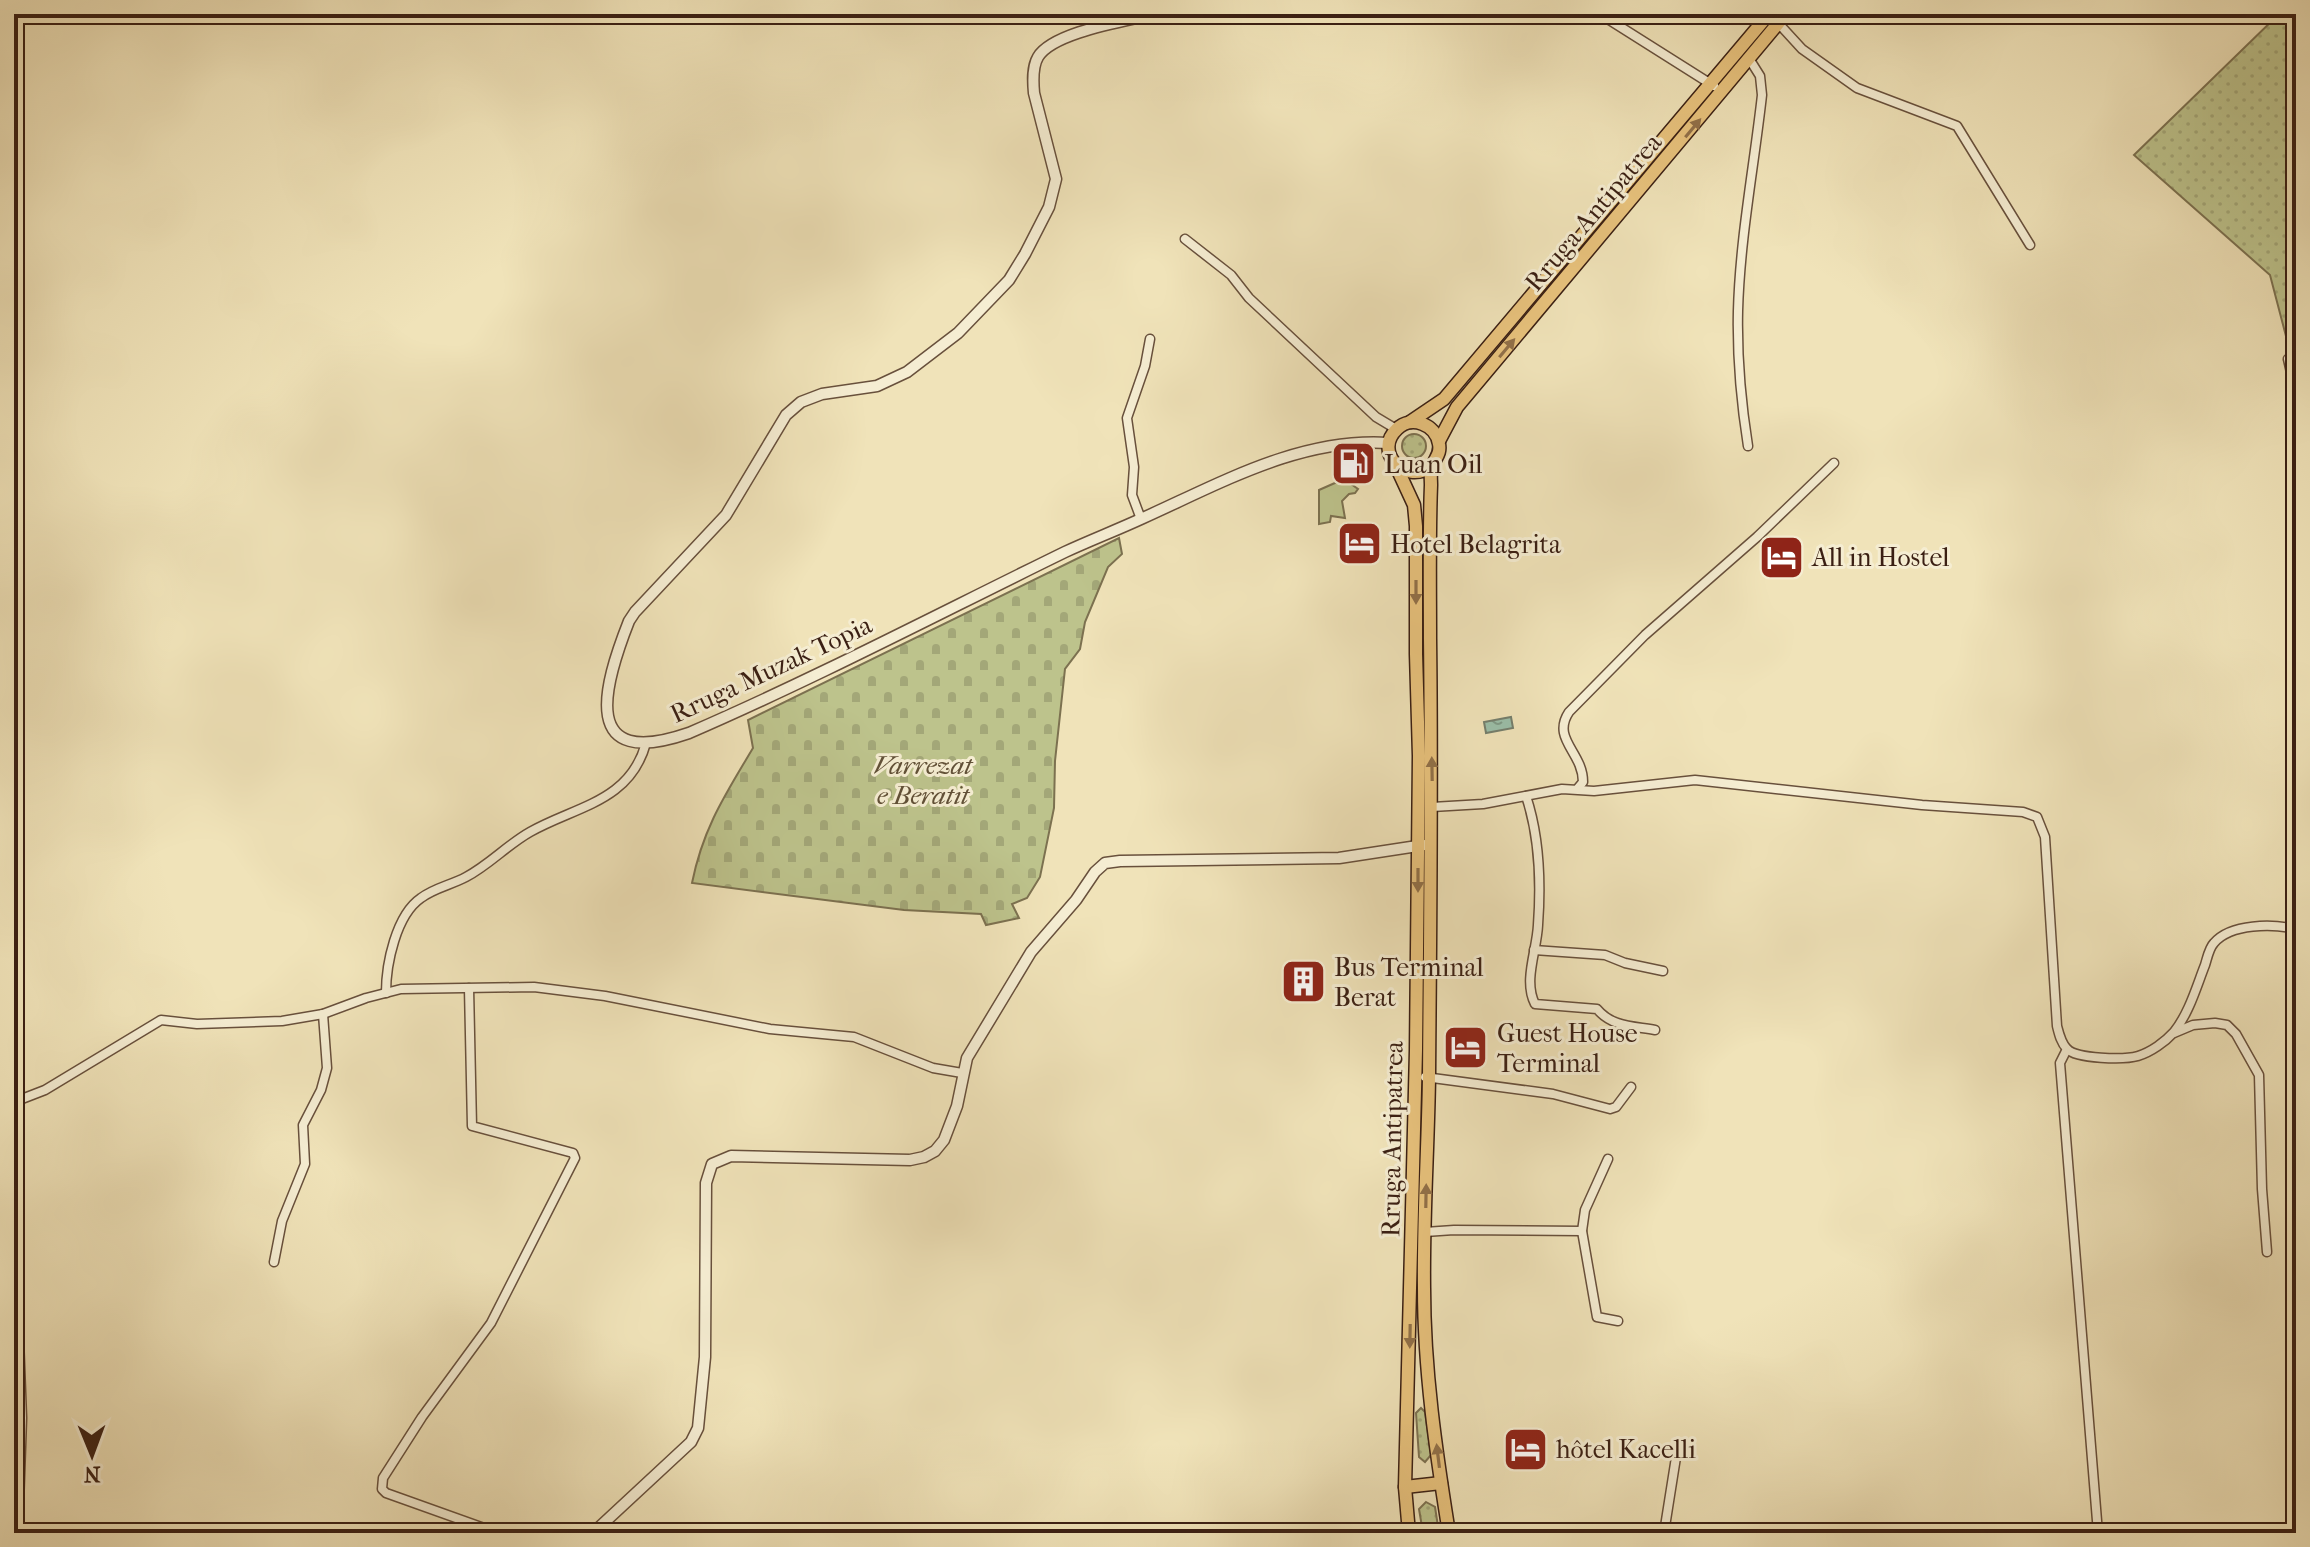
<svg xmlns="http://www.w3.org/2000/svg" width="2310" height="1547" font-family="'IM FELL French Canon',serif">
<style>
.grass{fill:url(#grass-dots);stroke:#7c7150;stroke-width:2}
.cemetery{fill:url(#cemetery-stones);stroke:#7c7150;stroke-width:2}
.garden{fill:#bdc38c;stroke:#7c7150;stroke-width:2}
.water{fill:url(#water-ripples);stroke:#747f6d;stroke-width:2}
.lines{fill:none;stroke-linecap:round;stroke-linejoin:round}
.minor-casing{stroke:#68503c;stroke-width:11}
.tertiary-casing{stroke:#68503c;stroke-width:13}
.primary-casing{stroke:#3a1f13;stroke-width:15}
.minor{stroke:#f5edd2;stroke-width:8}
.tertiary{stroke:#f5edd2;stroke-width:10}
.primary{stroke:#e8c27c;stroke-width:12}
.oneway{fill:#917048}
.labels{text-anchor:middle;stroke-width:6;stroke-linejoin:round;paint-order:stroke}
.street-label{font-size:26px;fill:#3a1f13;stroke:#f5edd2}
.poi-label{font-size:26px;fill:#3a1f13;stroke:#f5edd2;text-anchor:start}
.park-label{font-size:26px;font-style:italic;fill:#615037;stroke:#f5edd2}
</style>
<defs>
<pattern id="grass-dots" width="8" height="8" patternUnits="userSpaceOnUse" patternTransform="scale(2)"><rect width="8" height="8" fill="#bdc38c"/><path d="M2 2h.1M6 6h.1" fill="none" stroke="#a3a778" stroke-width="1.8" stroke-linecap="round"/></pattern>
<pattern id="cemetery-stones" width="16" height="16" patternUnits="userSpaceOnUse" patternTransform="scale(2)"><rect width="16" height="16" fill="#bdc38c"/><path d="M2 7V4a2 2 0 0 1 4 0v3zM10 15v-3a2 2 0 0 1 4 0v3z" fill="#a3a778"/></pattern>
<pattern id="water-ripples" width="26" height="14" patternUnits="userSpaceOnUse" patternTransform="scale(2)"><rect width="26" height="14" fill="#9bbfa9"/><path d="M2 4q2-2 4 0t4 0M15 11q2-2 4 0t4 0" fill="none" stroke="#7f9b88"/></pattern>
</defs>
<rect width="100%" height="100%" fill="#f0e3b9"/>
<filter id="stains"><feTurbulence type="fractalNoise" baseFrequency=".0025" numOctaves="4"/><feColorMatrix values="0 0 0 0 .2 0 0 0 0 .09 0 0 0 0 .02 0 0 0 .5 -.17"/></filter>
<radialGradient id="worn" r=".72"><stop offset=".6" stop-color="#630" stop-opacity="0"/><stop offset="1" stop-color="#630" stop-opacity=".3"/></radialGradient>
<g class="grass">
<polygon points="2279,14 2296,14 2296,362 2293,363 2270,275 2134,155"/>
<circle cx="1414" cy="446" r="12"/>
<polygon points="1421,1408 1425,1412 1431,1455 1425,1462 1419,1457 1416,1413"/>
<polygon points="1426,1502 1435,1507 1439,1533 1423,1533 1419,1509"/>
</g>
<path class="cemetery" d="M1119,538L1122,554L1108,567L1085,622L1080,649L1065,669L1055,761L1054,808L1040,877L1027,898L1012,904L1019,918L986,925L981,914L904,910L692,883C703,828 725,795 753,748L748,720Z"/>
<polygon class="garden" points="1344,479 1358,489 1355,493 1349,494 1342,501 1345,518 1331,516 1330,522 1319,524 1319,490"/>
<polygon class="water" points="1511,717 1513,728 1486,733 1484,722"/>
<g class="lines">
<defs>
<g id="minor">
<polyline points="1600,14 1714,86"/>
<polyline points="1779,24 1802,49 1857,88 1957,126 2030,245"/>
<polyline points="1185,239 1231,275 1249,298 1376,417 1396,429"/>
<polyline points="2288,359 2296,395"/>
<path d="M1748,446C1741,402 1737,356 1738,311C1740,238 1754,167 1762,95L1760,76L1750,60"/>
<polyline points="1141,519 1132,495 1134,467 1127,418 1145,366 1150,339"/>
<path d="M1578,788L1583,782C1583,752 1551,739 1569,712L1645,635L1757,537L1834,463"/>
<path d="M1526,796C1539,835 1541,884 1538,925C1537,950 1523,981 1535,1004L1597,1009C1612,1027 1633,1026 1655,1030"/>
<path d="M1432,807L1483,804L1562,789L1594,791L1695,780L1922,805L2023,812L2037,817L2045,837L2057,1026C2059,1034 2061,1043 2067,1049C2077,1059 2124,1060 2138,1056C2151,1052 2165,1042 2174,1032C2189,1013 2196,988 2205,965C2207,959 2209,948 2214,943C2231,923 2273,924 2296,929"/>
<polyline points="1534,950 1605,955 1625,963 1663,971"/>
<polyline points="469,988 472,1126 573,1153 575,1158 491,1323 422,1417 383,1478 382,1489 386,1493 498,1533"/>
<path d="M386,993C386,964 396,915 421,898C434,888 451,885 466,877C489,865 507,845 530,832C576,806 630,802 646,743"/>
<polyline points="2174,1033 2193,1025 2215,1023 2227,1025 2236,1034 2259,1075 2262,1189 2267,1252"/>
<polyline points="2067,1049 2060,1063 2098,1533"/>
<polyline points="1425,1077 1553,1094 1610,1109 1616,1107 1631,1087"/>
<polyline points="17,1101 17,1286 22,1418 18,1533"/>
<polyline points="14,1102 45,1090 161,1020 197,1024 282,1021 323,1014 366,998 401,989 534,987 605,996 770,1029 854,1037 933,1068 962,1073"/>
<polyline points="1608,1159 1585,1210 1582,1231 1597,1317 1618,1321"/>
<polyline points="1425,1232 1454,1230 1582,1231"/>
<polyline points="274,1262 282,1221 305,1164 303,1125 321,1090 327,1068 323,1014"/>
<polyline points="1664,1533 1677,1451"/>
</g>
<g id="tertiary">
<path d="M1154,14C1126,21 1053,32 1038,57C1032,67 1033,82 1034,93L1056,179L1049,207L1025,254L1009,280L958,333L907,372L877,386L822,394L801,402L786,415L726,515L635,612L629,621C603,687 579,771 689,733C816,678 940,613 1065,552C1091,540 1117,530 1143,518C1221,483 1301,437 1389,443"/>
<polyline points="593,1533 691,1442 698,1428 705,1357 706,1183 712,1164 731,1156 910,1160 924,1157 935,1151 944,1140 957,1106 967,1058 1031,952 1076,900 1095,872 1105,863 1120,861 1339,858 1424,845"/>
</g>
<g id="primary">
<polyline points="1410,422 1444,399 1769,14"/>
<polyline points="1439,441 1457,407 1786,14"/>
<polyline points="1396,466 1414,505 1416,526 1416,654 1419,756 1416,1050 1405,1487 1409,1533"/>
<path d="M1432,466C1404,486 1373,451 1397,429C1411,415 1436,424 1439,444C1441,454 1435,458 1432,467C1430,472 1431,480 1431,485C1429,536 1430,588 1430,639C1432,785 1430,931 1429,1078C1428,1148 1423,1218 1424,1288C1424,1370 1436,1452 1449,1533"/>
<polyline points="1405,1487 1441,1483"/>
</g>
</defs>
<use href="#minor" class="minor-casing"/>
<use href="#tertiary" class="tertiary-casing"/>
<use href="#primary" class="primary-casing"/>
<use href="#minor" class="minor"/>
<use href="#tertiary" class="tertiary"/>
<use href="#primary" class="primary"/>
</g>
<defs><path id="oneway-solid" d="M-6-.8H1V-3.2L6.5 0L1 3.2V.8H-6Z" transform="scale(2)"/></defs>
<g class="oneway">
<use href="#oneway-solid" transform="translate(1693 128) rotate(-50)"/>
<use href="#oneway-solid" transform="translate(1507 348) rotate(-50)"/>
<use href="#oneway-solid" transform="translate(1416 592) rotate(90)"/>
<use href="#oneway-solid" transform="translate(1432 769) rotate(-91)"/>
<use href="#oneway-solid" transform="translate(1418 880) rotate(90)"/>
<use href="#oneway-solid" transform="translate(1426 1196) rotate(-89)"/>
<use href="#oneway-solid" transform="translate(1410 1336) rotate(91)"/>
<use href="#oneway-solid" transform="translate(1438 1456) rotate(-97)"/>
</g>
<defs>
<symbol id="fuel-square" viewBox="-11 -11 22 22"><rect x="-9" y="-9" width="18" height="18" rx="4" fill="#8f2418" stroke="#f5edd2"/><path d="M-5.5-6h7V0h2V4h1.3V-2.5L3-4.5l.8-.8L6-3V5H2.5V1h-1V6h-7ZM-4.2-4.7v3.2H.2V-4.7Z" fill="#fff"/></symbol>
<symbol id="hotel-square" viewBox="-11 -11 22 22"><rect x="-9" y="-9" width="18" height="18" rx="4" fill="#8f2418" stroke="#f5edd2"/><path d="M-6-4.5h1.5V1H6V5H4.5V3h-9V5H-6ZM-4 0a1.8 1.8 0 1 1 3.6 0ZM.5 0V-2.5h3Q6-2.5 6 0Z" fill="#fff"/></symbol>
<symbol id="building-square" viewBox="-11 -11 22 22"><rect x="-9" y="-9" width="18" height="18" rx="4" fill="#8f2418" stroke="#f5edd2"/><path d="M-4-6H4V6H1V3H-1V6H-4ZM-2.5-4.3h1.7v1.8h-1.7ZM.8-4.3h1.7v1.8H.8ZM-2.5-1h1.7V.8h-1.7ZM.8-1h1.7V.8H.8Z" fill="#fff"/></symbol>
</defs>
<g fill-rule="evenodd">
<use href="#fuel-square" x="1328" y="438" width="51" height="51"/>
<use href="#hotel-square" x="1334" y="518" width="51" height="51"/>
<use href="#hotel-square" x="1756" y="532" width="51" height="51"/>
<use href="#building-square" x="1278" y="956" width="51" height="51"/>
<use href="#hotel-square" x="1440" y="1022" width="51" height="51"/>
<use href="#hotel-square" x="1500" y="1424" width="51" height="51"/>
</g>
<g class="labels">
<g class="street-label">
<text transform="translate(1593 212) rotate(-50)" y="9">Rruga Antipatrea</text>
<text transform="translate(771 669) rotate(-25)" y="9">Rruga Muzak Topia</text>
<text transform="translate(1392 1139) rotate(-89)" y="9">Rruga Antipatrea</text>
</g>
<g class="poi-label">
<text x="1384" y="473">Luan Oil</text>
<text x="1390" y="553">Hotel Belagrita</text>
<text x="1812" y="566">All in Hostel</text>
<text x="1334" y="976">Bus Terminal<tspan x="1334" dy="30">Berat</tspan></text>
<text x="1497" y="1042">Guest House<tspan x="1497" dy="30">Terminal</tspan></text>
<text x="1556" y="1458">hôtel Kacelli</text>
</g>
<g class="park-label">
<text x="923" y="774">Varrezat<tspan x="923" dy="30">e Beratit</tspan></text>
</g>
</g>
<rect width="2310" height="1547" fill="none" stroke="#f0e3b9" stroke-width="48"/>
<rect x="16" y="16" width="2278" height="1515" fill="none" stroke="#3a1f13" stroke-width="4"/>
<rect x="24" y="24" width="2262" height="1499" fill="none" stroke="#3a1f13" stroke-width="2"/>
<g transform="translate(92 1455) rotate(179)" stroke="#f5edd2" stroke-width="6" paint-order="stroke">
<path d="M0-6L14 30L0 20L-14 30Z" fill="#3a1f13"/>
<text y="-12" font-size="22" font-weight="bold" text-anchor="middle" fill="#3a1f13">N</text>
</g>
<rect width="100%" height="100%" filter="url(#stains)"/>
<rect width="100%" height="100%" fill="url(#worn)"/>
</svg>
